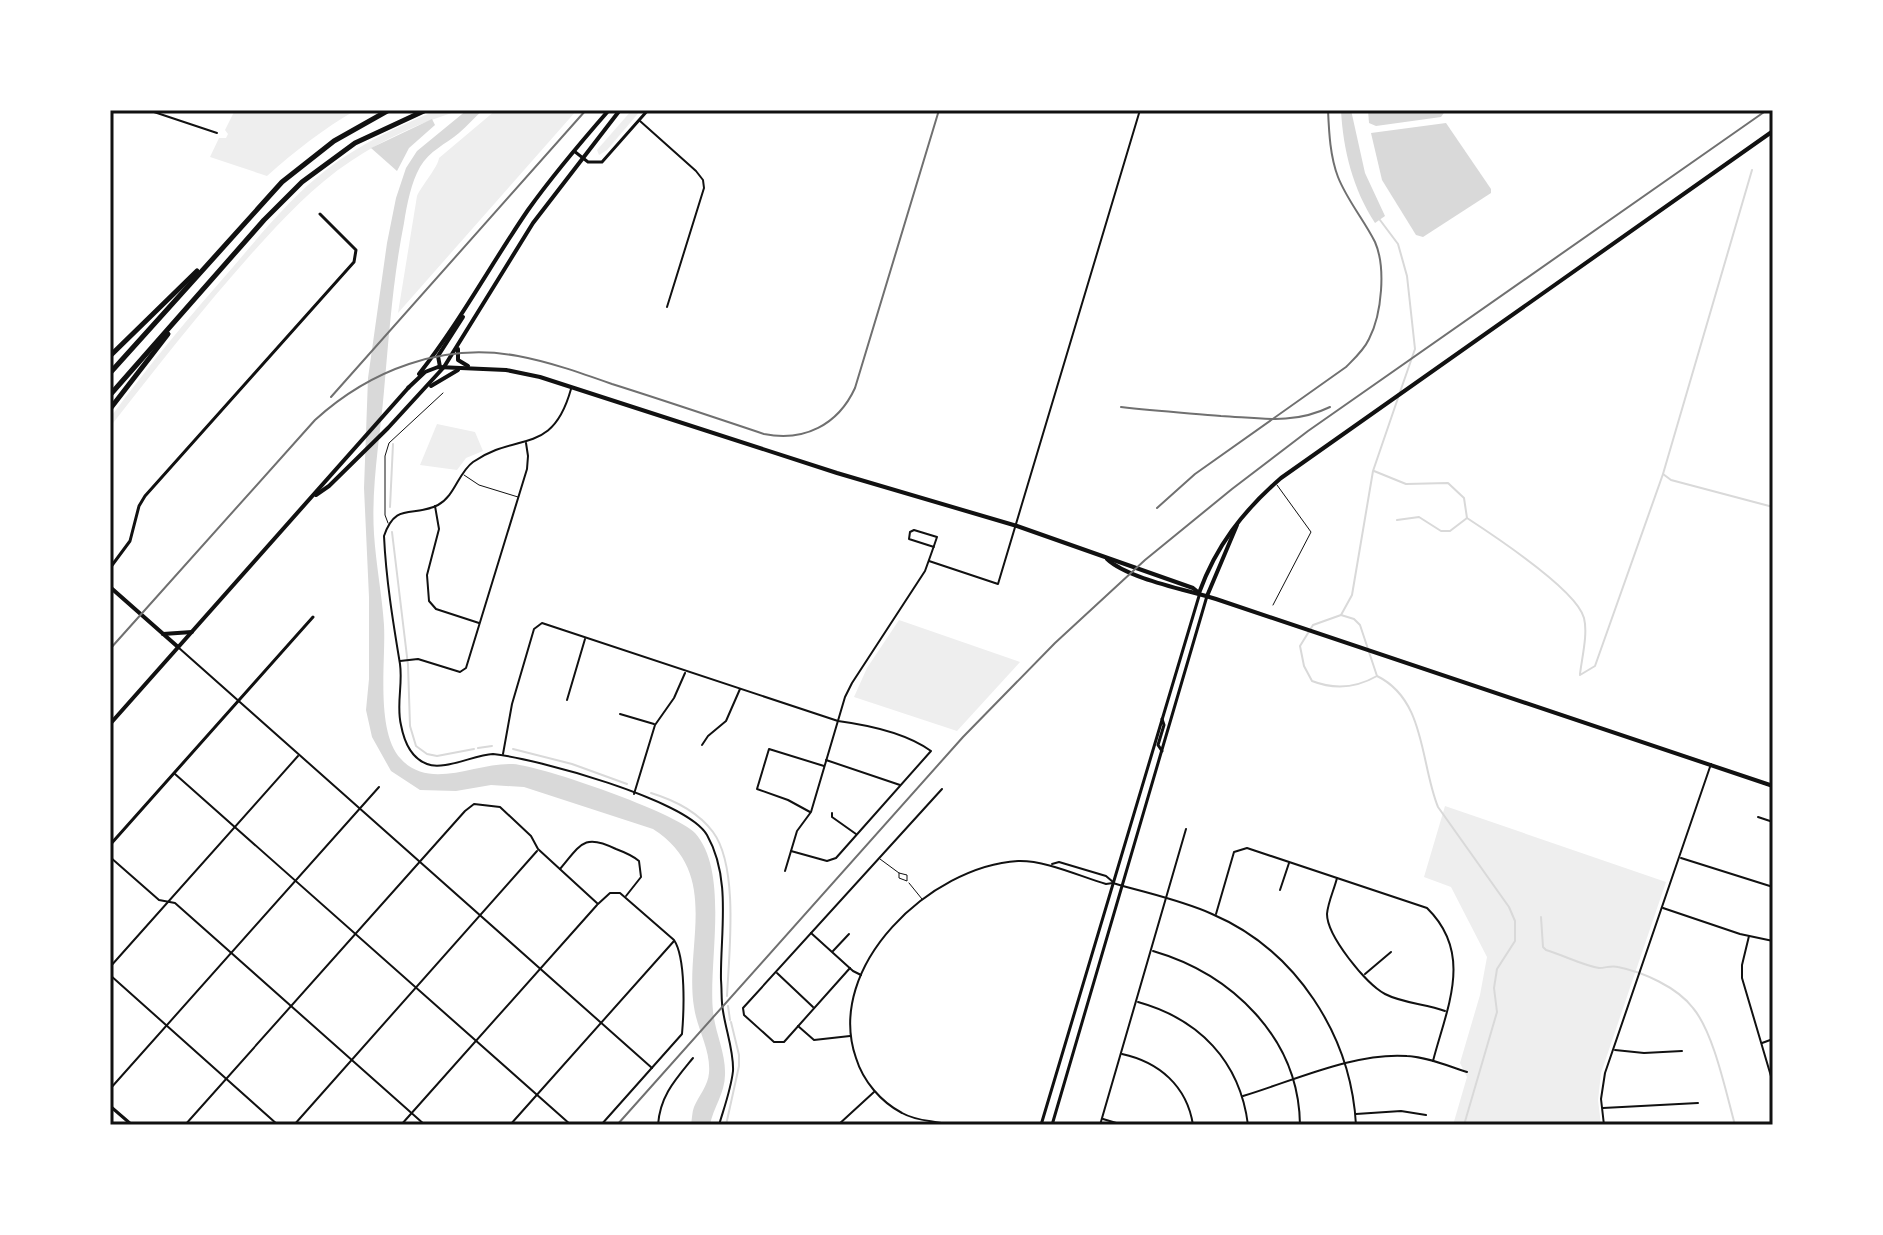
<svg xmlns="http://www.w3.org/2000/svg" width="1883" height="1235" font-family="'IBM Plex Serif',serif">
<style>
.green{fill:#eee}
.water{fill:#d9d9d9}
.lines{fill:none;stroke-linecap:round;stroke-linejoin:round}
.stream{stroke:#d9d9d9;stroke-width:2}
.service{stroke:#111;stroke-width:1}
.minor{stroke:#111;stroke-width:2}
.tertiary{stroke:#111;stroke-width:3}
.secondary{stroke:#111;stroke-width:3}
.primary{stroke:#111;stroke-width:4}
.motorway{stroke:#111;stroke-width:5}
.rail{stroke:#707070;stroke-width:2}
.neatline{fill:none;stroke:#111;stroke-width:3}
</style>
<rect width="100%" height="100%" fill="#fff"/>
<g class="green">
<path d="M235,110H356C323,129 295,151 267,176L210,157L219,138H226L228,134L225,130Z"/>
<path d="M438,110H461C422,122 385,138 351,161C313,186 283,219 253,252C203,308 157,367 110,427V418C149,365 190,316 233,267C262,233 290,198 326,170C360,144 398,126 438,110Z"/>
<path d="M496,110H577L398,313L417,196C422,185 438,167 439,158Z"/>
<polygon points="632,110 641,110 607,150 599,155 597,150"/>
<polygon points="437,424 475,432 483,451 466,458 457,470 420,465"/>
<polygon points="899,620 1020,662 957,731 854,697 867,668"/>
<polygon points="1445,806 1666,882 1601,1073 1598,1100 1601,1125 1453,1125 1467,1077 1460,1063 1480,995 1487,957 1451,887 1424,877"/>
</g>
<g class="water">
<path d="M467,110H483C475,117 467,126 459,133C446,144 429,151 420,167C411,183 407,204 404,223C393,278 389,335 384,391C380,438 371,487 374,534C376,565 382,595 384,625C386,661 375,731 401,759C430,791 477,762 513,764C542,766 677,813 695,833C730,872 708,963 713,1011C715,1033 726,1053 725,1075C725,1093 713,1108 710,1125H691C692,1119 692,1112 694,1107C699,1095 708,1086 709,1073C711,1050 697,1029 694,1007C684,945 722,873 653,829L524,787L491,785L456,791L420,790L391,771L372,737L366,710L369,679V597L364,488L368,378L387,243L396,198L406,168L417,151Z"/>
<path d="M1341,110H1351L1365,173L1385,216L1375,223C1353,189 1343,150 1341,110Z"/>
<polygon points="1368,110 1446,110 1441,117 1376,126 1369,123"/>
<polygon points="432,119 435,125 409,148 397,171 371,148"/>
<polygon points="1446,123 1491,189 1491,193 1423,237 1416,235 1382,180 1371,133"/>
</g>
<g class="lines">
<g class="stream">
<polyline points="1380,220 1398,244 1407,276 1415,349 1400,392"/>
<path d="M1374,471L1406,484L1448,483L1464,498L1467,518C1493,535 1577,590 1584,618C1588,634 1582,657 1580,674"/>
<polyline points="1663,474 1671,480 1773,507"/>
<polyline points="390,507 393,444"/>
<polyline points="1397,520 1419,517 1441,531 1450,531 1467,518"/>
<polyline points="392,532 408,665 410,726 416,746 427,754 437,756 474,749"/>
<polyline points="1341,615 1352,595 1373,471 1398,398"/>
<path d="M1341,615L1354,619L1360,625L1377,676C1356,688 1335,690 1312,681L1304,666L1300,646L1313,625Z"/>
<polyline points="1580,675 1595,666 1663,474 1752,170"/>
<path d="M1377,676C1426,700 1420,763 1438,807L1509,907L1515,921V941L1497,969L1494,988L1497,1012L1464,1125"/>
<polyline points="478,748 492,746"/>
<polyline points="513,749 572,764 627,784"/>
<path d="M651,793C674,800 698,812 713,832C739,867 729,954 727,996"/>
<path d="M1541,917L1543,947L1546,950C1563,955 1582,965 1599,968C1606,968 1611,965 1618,967C1643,972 1677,987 1693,1008C1714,1033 1726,1093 1735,1125"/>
<polyline points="728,1006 730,1020"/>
<polyline points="726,1125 739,1066 739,1055 731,1022"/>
</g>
<g class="service">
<polyline points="464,475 479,485 518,497"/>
<polyline points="388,523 385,515 385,456 389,443 443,393"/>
<polyline points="1273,605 1311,532 1277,485"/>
<polyline points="880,859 899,873 907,875 907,881 899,878 899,873"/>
<polyline points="909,883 922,899"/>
</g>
<g class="minor">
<polyline points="148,110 217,133"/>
<polyline points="640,121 696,171 703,180 704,188 667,307"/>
<path d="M571,389C552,457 517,431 473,462C458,473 455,496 438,505C413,518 396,501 384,536C386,579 393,622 400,664C403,685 396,705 401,725C404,741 411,758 427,764C443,771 474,755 493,754C535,758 687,800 707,835C732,879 720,934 721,980C722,991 721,1001 723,1011C726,1031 734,1052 733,1071C731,1089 724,1108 719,1125"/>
<polyline points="435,506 439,529 427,575 429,601 436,609 479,623"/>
<polyline points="929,561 998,584 1140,110"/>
<polyline points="179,648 652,1068"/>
<polyline points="400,661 418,659 460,672 466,668 527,469 528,456 526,443"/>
<polyline points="567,700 585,639"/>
<polyline points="620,714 654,724"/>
<polyline points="702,745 708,736 726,721 740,689"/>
<path d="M503,754L512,704L534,629L542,623L838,721C868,725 906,733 931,751L836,858L827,861L791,851"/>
<polyline points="826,760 900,785"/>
<polyline points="175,774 571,1125"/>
<polyline points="634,794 655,725 674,698 685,673"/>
<polyline points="810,812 788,800 757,789 769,749 824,766"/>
<polyline points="832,813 832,817 856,834"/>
<polyline points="1758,817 1773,822"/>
<polyline points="110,857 159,900 175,903 425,1125"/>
<polyline points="1681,858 1773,887"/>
<polyline points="1052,864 1059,862 1106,876 1113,882"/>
<path d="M560,869C581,844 584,833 616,849C624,852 632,855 639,861L641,877L626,896"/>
<path d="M785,871L797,831L811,812L845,697L852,683L925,571C929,560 933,549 937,537L914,530L910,532L909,539L934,547"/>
<path d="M1337,878C1334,890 1328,902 1327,914C1327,936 1366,984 1385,994C1402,1003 1426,1004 1445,1011"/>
<polyline points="1280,890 1289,863"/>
<polyline points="1663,908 1740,934 1773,941"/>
<path d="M1216,914L1234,852L1247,848L1427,908C1474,954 1447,1007 1433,1061"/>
<polyline points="811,933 853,971 861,975"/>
<polyline points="1749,936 1742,965 1742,978 1773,1083"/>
<polyline points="833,951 849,934"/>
<path d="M1153,951C1232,974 1299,1038 1300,1125"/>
<polyline points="110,967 298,756"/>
<polyline points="850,968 784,1042 774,1042 744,1015 743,1008 942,789"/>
<polyline points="777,973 813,1007"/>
<polyline points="1365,974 1391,952"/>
<polyline points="110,975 278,1125"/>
<path d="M1138,1002C1199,1019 1240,1061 1248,1125"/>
<polyline points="798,1026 814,1040 850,1036"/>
<polyline points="1762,1043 1773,1039"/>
<polyline points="1615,1050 1644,1053 1682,1051"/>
<path d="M1122,1054C1159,1062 1187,1086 1193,1125"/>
<polyline points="110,1089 379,787"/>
<path d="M1243,1096C1293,1081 1355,1052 1407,1056C1427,1057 1448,1066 1467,1072"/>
<polyline points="1603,1108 1698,1103"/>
<polyline points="1356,1114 1401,1111 1426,1115"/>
<polyline points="1103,1119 1123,1125"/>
<path d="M185,1125L465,811L474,804L500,807L531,836L538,849L598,904L610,893H620L674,940C686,958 684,1011 682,1034L601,1125"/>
<polyline points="294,1125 537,851"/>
<polyline points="401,1125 597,905"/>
<polyline points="510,1125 674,941"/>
<path d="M658,1125C660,1096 675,1080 693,1058"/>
<polyline points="838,1125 874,1092"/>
<path d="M949,1125C933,1120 918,1122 902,1113C881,1102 863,1081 856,1058C824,966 931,866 1018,861C1045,860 1079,876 1106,884L1113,883C1146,893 1181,900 1212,914C1296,950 1351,1035 1356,1125"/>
<polyline points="1100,1125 1186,829"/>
<polyline points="1604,1125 1601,1099 1605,1073 1711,764"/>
</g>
<g class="tertiary">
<polyline points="110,568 130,541 139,506 145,496 354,262 356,250 320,214"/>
<polyline points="110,845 313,617"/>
<polyline points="110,1106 132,1125"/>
</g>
<g class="secondary">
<polyline points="574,151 588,162 602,162 648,110"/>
<polyline points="1162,719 1164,725 1158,745 1162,751"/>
<polyline points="1041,1125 1199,596"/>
<polyline points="1052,1125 1207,596"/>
</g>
<g class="primary">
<polyline points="458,349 458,360 468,366"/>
<polyline points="440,367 438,356 463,317"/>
<path d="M419,374C460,322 491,264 528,210C553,175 581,142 609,110"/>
<polyline points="431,386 458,370"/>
<polyline points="408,388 425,372 438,367 506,370 540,377 837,473 1017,526 1193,588 1199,593"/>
<polyline points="316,495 329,486 388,428 444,367 533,223 620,110"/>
<path d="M1107,559C1128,579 1188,590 1216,599L1773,786"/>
<polyline points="110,587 178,647"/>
<path d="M1199,593C1216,546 1243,511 1281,478L1773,131"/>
<polyline points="1207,596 1237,525"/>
<polyline points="163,634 192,632"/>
<polyline points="110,724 409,387"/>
</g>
<g class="motorway">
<polyline points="110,356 197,271"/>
<polyline points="110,373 282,182 334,141 389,110"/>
<polyline points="110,395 264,220 302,182 355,143 426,110"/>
<polyline points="110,409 168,334"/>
</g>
<g class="rail">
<polyline points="331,397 586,110"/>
<path d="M1121,407C1155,411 1187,413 1221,416C1260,418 1293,425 1330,407"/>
<path d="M1157,508L1195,474L1346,367C1355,358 1364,350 1369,339C1382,314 1386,267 1375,242C1364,220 1347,200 1338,177C1330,156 1329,132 1328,110"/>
<path d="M110,649L315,420C370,370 443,342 518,356C550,362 581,373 612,384C663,400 713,417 764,434C804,442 838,425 855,388L939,110"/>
<polyline points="617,1125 963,737 1055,643 1145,560 1232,489 1308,431 1767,110"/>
</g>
</g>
<rect width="1883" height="1235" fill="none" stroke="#ffffff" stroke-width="224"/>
<rect x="112" y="112" width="1659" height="1011" class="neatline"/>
</svg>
